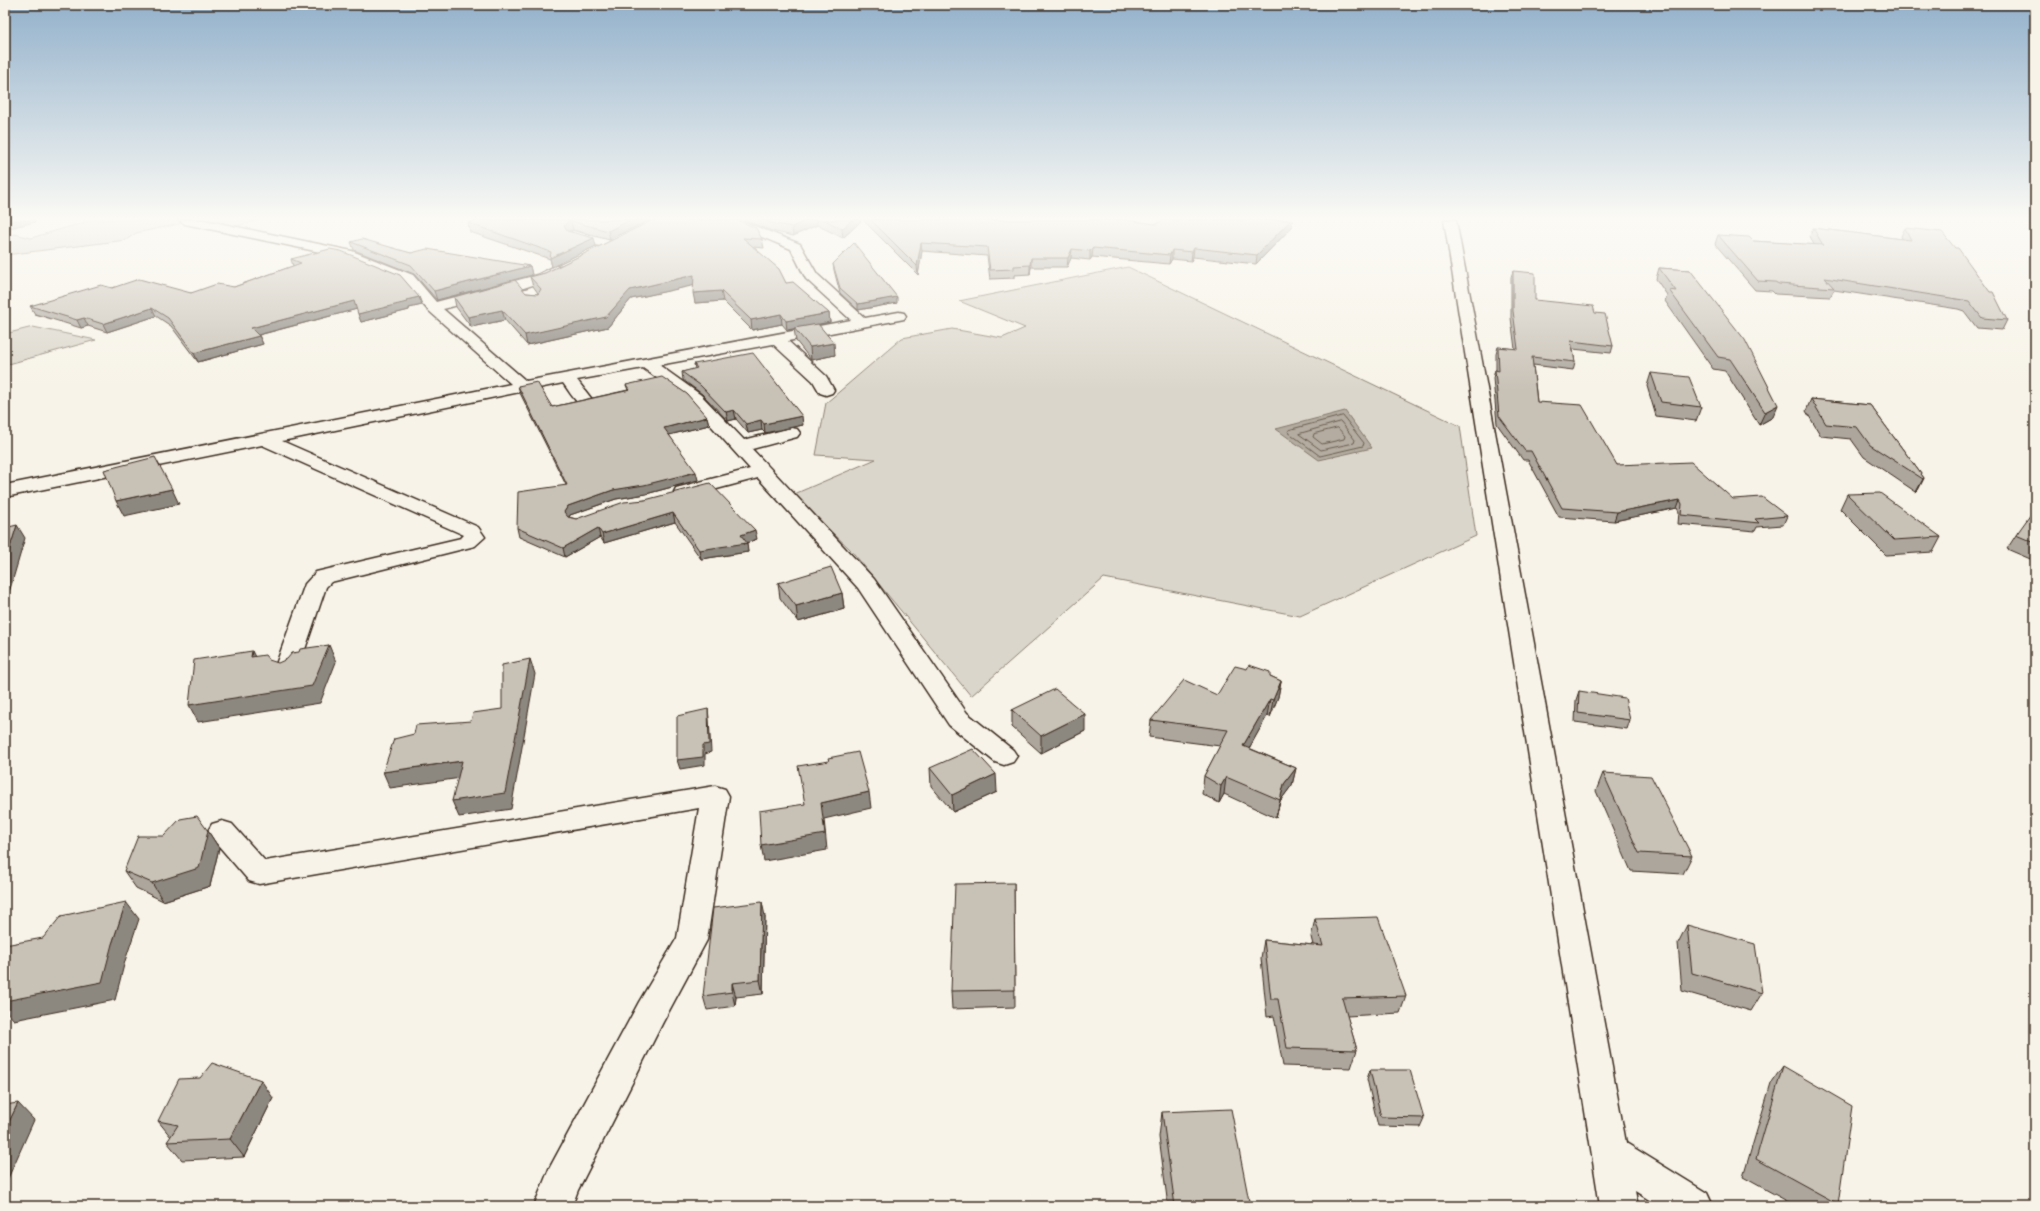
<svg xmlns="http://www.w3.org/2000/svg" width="2040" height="1211" font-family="Mynerve,sans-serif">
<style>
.green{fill:#dbd6cb;stroke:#8b8074}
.water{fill:#b4aca0;stroke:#84786c}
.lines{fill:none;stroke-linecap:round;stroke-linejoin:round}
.shore{stroke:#6b5e52;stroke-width:1}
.minor-casing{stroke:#3b2a1e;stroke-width:3}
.minor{fill:#f7f3e8;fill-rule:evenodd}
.wall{fill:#aca69d;stroke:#3b2a1e}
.shaded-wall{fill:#8c877f;stroke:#3b2a1e}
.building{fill:#c8c1b6;stroke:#3b2a1e}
</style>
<rect width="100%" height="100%" fill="#f7f3e8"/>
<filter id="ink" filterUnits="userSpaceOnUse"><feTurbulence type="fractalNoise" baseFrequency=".025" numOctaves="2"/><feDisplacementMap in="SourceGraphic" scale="8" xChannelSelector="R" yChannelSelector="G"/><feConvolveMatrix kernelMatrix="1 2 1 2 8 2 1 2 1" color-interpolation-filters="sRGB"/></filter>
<g filter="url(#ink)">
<g class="green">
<polygon points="92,220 169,220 184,223 136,233 126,240 5,255 5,236 15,234 31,238"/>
<polygon points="200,220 259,220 234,227"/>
<polygon points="1128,267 1460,426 1476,536 1300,616 1104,578 971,696 850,549 792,495 876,459 816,455 826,403 902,338 952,329 1002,338 1025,328 959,301"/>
<polygon points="33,327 96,340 5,365 5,334"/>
</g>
<polygon class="water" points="1345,411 1372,448 1319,460 1276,429"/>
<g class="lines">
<g class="shore">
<polygon points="1343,416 1364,443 1363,446 1320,456 1288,432 1289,430"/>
<polygon points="1341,422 1355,440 1354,443 1321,450 1299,434"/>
<polygon points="1338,428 1345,436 1344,439 1322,444 1313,437 1314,434"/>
</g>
<defs>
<g id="minor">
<path d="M179,220H204L352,251L413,275L436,302L537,275L555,266H565L567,269C557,283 465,303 443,309L526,381L851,320L806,279L791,249L721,220H739L800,244L817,274L865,318L899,312L904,313L906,316L904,319L899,320L788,341L826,376L834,390L832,393L826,395L820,393L813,381L773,344L659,365L701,395L744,440L791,428L797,429L800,433L797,437L752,449L874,579L967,713L1013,750L1017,756L1013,762L1004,765L995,762L949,725L858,588L758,478L683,498L676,496L674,492L676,488L750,469L689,401L643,368L577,380L594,402L592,406C577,409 571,393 563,383L282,441L478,527L485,537L475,546L331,582L326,587L298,670L294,675L286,678L278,675L274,670L305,584L316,572L461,538L464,535L262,445L5,497V485L511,384L428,310L403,281L344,257L185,224Z"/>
<polygon points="1444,220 1456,220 1626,1143 1707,1193 1713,1206 1659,1206 1635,1191 1638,1206 1600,1206"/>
<polygon points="573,231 615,242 617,245 611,249 569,238 567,235"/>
<polygon points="715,786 725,789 729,796 707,940 663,1022 578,1190 572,1206 534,1206 549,1169 639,1002 677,938 699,808 259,884 249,881 212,838 208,831 212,824 222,821 232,824 265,861"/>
</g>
</defs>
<use href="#minor" class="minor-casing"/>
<use href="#minor" class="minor"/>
</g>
<g class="wall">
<polygon points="479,220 650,220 610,239 573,230 569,231 568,231 596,246 552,267 550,259 470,232 468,223"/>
<polygon points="653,220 762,239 764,248 753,247 786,283 829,313 830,322 818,325 835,355 811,360 796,341 794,329 787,330 782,324 752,330 723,301 695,303 694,285 631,299 608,327 527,345 505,320 471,327 456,307 454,297 526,293 538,294 538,293 533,286 530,277 545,273"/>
<polygon points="744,220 862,220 843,238 817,225 793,236 772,231"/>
<polygon points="863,220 1125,220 1156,224 1163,220 1293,220 1292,227 1256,264 1193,257 1191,261 1172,259 1169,264 1092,257 1090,260 1071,258 1067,267 1031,267 1030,274 1014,275 1014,278 990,279 987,256 922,251 918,275"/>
<polygon points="1813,228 1902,239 1901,236 1905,228 2007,320 2002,330 1977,328 1964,311 1958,309 1834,290 1830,297 1775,294 1772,291 1755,290 1715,244 1718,235 1753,241 1814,245 1810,236"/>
<polygon points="351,242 411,253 530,266 532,275 437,300 414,274 354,250"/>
<polygon points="291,259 419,297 422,305 409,308 409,310 361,322 357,309 259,335 263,344 198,362 171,326 156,316 107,332 88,326 81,328 35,314 30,306 112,288 191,293 234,287 293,266"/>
<polygon points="833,264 897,303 858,310 840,293 834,270"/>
<polygon points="1659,268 1690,270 1773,417 1759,425 1725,371 1713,369 1665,301 1667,295 1656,279"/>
<polygon points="1513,271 1535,300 1595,313 1613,346 1611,353 1573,349 1575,362 1573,370 1533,365 1537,402 1617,465 1787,516 1783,525 1757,527 1755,531 1678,524 1679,512 1677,508 1614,521 1559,517 1528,460 1523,460 1497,424 1493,378 1495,370 1496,370 1496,354 1498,347 1515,349 1511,318 1511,277"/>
<polygon points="694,364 803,425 765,433 762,430 748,433 736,419 728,421 702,394 683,380 682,372 695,369"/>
<polygon points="1651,373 1701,407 1696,421 1656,416 1647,386"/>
<polygon points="626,385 707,417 709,425 669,435 698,480 646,494 616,499 570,515 569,517 576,519 645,500 757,539 746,543 748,552 701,559 675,522 604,543 600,537 565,557 519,537 517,528 566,485 520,393 518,386 552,407 628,390"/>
<polygon points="1811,399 1870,405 1924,478 1918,490 1916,492 1864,457 1851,439 1821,436 1806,411"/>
<polygon points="1847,494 1941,537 1933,552 1886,555 1840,509"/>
<polygon points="2035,515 2035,561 2007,549 2016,535"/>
<polygon points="778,583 842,593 844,609 798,622 780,598"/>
<polygon points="1270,676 1281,681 1278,697 1270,717 1267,716 1249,748 1296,768 1292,785 1280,801 1276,818 1224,794 1219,803 1202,794 1204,776 1220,746 1149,737 1151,720 1217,695"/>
<polygon points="1579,691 1630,720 1627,729 1575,722 1576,700"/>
<polygon points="1012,710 1085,731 1041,753 1012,727"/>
<polygon points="930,768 997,792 953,812 931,786"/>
<polygon points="1603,773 1692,856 1683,874 1631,871 1596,791"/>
<polygon points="208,831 219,848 210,886 163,901 136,888 124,871 164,836"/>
<polygon points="1014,883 1015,1007 952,1009 951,991"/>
<polygon points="765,916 763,994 736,997 735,1006 707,1010 703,996"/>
<polygon points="1315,919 1406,996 1400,1013 1347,1016 1357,1050 1351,1068 1283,1066 1274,1016 1267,1017 1261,958 1264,940 1313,945 1311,937"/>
<polygon points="1687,925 1762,993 1751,1011 1682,991 1678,943"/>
<polygon points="1783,1066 1838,1204 1837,1206 1796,1206 1743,1177 1771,1083"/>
<polygon points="1370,1070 1424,1118 1420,1127 1378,1126 1367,1079"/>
<polygon points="273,1098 244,1157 182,1160 167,1142 171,1137 158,1121"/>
<polygon points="1162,1112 1250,1206 1168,1206 1159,1137"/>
</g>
<g class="shaded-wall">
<polygon points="16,220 35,220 35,222 5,229 5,223"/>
<polygon points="630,220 650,220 610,239 608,231"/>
<polygon points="807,220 817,220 817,225 793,236 792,227"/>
<polygon points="852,220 862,220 843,238 842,229"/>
<polygon points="1291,220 1293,220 1292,227 1256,264 1257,255"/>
<polygon points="571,221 573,230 569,231 566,234 564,226 567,222"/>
<polygon points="594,238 596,246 552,267 550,258"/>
<polygon points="921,243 922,251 918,275 917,266"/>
<polygon points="1093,248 1092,257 1090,260 1090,251"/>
<polygon points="1194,248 1193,257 1191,261 1192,252"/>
<polygon points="1072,249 1071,258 1067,267 1068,258"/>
<polygon points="1172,250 1172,259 1169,264 1170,255"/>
<polygon points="1031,258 1031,267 1030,274 1030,265"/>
<polygon points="530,266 532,275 437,300 434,291"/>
<polygon points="694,275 696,285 631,299 608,327 527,345 525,335 630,290"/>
<polygon points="721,291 723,301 695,303 693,293"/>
<polygon points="419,297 422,305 409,308 409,310 361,322 358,314 406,300"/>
<polygon points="897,297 897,303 858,310 858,304"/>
<polygon points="354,301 357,309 254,336 251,328"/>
<polygon points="152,308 156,316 107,332 103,324"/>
<polygon points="502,310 505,320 471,327 468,317"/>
<polygon points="829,313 830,322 787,330 786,321"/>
<polygon points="781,314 782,324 752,330 751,320"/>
<polygon points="84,318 88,326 81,328 77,320"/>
<polygon points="259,336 263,344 198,362 194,353"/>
<polygon points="834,343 835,355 811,360 810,347"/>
<polygon points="1778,405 1773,417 1759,425 1765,412"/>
<polygon points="734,410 736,419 728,421 726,412"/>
<polygon points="802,416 803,425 765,433 764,424"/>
<polygon points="707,417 709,425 665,436 664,428"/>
<polygon points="761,420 762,430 748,433 746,424"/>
<polygon points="696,472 698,480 646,494 616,499 570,515 567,521 564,512 568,506 613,490"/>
<polygon points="1924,478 1918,490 1916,492 1923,479"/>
<polygon points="172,489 179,504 124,516 116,501"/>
<polygon points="1680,500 1677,508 1614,521 1617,512"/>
<polygon points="673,513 675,522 604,543 602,534"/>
<polygon points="17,525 25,538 8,596 5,597 5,563"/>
<polygon points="598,528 600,537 565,557 563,548"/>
<polygon points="755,530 757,539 743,544 747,543 748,552 701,559 699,550"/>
<polygon points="842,593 844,609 798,622 796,606"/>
<polygon points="329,645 336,662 320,703 198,722 189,705"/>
<polygon points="252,651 260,667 251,657"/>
<polygon points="530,659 535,674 511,809 459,817 452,801"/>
<polygon points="1281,681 1278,697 1270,717 1273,700"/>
<polygon points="1270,699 1267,716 1241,763 1243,746"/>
<polygon points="708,709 709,718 711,752 705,754 705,765 680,769 677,760 703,745"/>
<polygon points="1085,714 1085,731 1041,753 1041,736"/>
<polygon points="462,761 468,777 390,788 383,772"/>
<polygon points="1296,768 1292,785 1280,801 1276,818 1284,784"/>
<polygon points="996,774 997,792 953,812 952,795"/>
<polygon points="1226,777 1224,794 1219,803 1221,786"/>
<polygon points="869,792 871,808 824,819 827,850 764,861 761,845 821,803"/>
<polygon points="208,831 219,848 210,886 163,901 152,883"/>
<polygon points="126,902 139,919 125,961 115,1000 14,1020 5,1010 5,1001 112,944"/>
<polygon points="762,902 765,916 763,994 760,980"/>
<polygon points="732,983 736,997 735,1006 732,992"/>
<polygon points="261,1080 273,1098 244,1157 230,1139"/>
<polygon points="18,1103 34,1120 5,1185 5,1130"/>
</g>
<g class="building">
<polygon points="5,220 16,220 5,223"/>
<polygon points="479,220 630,220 608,231 571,221 567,222 564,226 567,231 594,238 550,258 551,252 468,223"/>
<polygon points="653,220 737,220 756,228 762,239 743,238 779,269 786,283 793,282 829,313 786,321 781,314 751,320 721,291 693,293 694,275 630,290 606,317 525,335 502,310 468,317 454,297 515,280 526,293 538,294 541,289 530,277 545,273"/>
<polygon points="765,220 807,220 792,227 771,223"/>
<polygon points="825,220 852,220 842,229"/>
<polygon points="871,220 1125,220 1156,224 1163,220 1291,220 1257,255 1194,248 1192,252 1172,250 1170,255 1093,248 1090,251 1072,249 1068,258 1031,258 1030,265 1014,266 1014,269 990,270 987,247 921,243 917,266"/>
<polygon points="1813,228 1911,240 1905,228 1942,232 1955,248 1958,248 1990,292 1993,292 2007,320 1982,318 1969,301 1963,300 1825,278 1834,288 1779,284 1775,282 1758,281 1718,235 1749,237 1753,241 1823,245"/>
<polygon points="362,239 411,253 427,249 530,266 434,291 411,265 351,242"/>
<polygon points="854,243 897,297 858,304 840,288 833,264"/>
<polygon points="330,249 341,251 400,275 419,297 406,300 407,302 358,314 354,301 251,328 259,336 194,353 168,318 152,308 103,324 84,318 77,320 30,306 101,285 112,288 139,279 191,293 217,284 234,287 301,263 291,259"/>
<polygon points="1659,268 1690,270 1745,340 1778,405 1765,412 1730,359 1718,357 1669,290 1676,291"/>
<polygon points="1513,271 1535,273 1535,300 1593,306 1595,313 1605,314 1613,346 1571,341 1575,362 1532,357 1537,402 1582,405 1617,465 1691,462 1733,499 1762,497 1787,516 1755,519 1759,523 1681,515 1682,504 1680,500 1617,512 1562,508 1531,451 1525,451 1499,416 1495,370 1499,371 1498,347 1518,349 1513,311"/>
<polygon points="818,324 834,343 810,347 794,328"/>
<polygon points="753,353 802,416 764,424 761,420 746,424 734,410 726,412 700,385 682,372 697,368 694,364"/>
<polygon points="1651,373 1689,377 1701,407 1661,402"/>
<polygon points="662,377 687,394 707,417 664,428 696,472 644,485 613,490 568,506 564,512 568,517 576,519 624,502 645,500 710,483 755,530 741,535 747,543 699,550 673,513 602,534 598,528 563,548 517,528 518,492 567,485 518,386 537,382 552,407 630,390 626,385"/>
<polygon points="1811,399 1870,405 1924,478 1923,479 1870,445 1857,427 1826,424"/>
<polygon points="155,457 172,489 116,501 104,470"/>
<polygon points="1880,493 1941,537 1894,540 1847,494"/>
<polygon points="2031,514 2035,515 2035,543 2016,535"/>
<polygon points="17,525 5,563 5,528"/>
<polygon points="831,567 842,593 796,606 778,583"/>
<polygon points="329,645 312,686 189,705 194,660 252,651 251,657 265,655 269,660 278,663 287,659 292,653 299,652 300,649"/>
<polygon points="530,659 505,793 452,801 462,761 383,772 394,739 414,734 416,725 471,721 473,713 502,709 502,665"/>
<polygon points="1249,665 1270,672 1270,676 1281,681 1273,700 1270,699 1243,746 1296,768 1284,784 1280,800 1226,777 1221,786 1204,776 1228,730 1151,720 1184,680 1217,695 1235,666 1247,669"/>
<polygon points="1055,689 1085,714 1041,736 1012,710"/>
<polygon points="1579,691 1625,698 1630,720 1578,713"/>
<polygon points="708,709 709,744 703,745 703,757 677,760 677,716"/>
<polygon points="973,749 996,774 952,795 930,768"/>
<polygon points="858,752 869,792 821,803 825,834 761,845 759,811 805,804 798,766 829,761 828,758"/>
<polygon points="1603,773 1651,776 1692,856 1639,853"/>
<polygon points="197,816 208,831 199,868 152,883 124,871 138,836 164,836 180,819"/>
<polygon points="1014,883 1015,990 951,991 955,884"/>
<polygon points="126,902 112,944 102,982 5,1001 5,945 43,938 61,916"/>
<polygon points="762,902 760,980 732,983 732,992 703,996 713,908"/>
<polygon points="1378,917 1406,996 1342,998 1357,1050 1287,1048 1278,999 1271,999 1264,940 1323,946 1315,919"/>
<polygon points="1687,925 1755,944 1762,993 1692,973"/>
<polygon points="212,1063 261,1080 230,1139 167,1142 178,1125 158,1121 179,1079 200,1078"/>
<polygon points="1783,1066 1852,1106 1838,1204 1756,1159"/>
<polygon points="1370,1070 1410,1070 1424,1118 1381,1117"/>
<polygon points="18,1103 5,1130 5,1105"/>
<polygon points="1231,1109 1250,1206 1175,1206 1162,1112"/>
</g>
</g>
<linearGradient id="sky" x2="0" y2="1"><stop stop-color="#93b1cb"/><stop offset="0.56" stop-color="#fbfaf5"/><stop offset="1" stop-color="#fbfaf5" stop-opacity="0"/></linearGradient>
<rect width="2040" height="390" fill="url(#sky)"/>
<rect width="2040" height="1211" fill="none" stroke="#f7f3e8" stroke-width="20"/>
<rect x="10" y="10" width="2020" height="1191" fill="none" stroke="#3b2a1e" stroke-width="1.5" filter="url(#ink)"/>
</svg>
